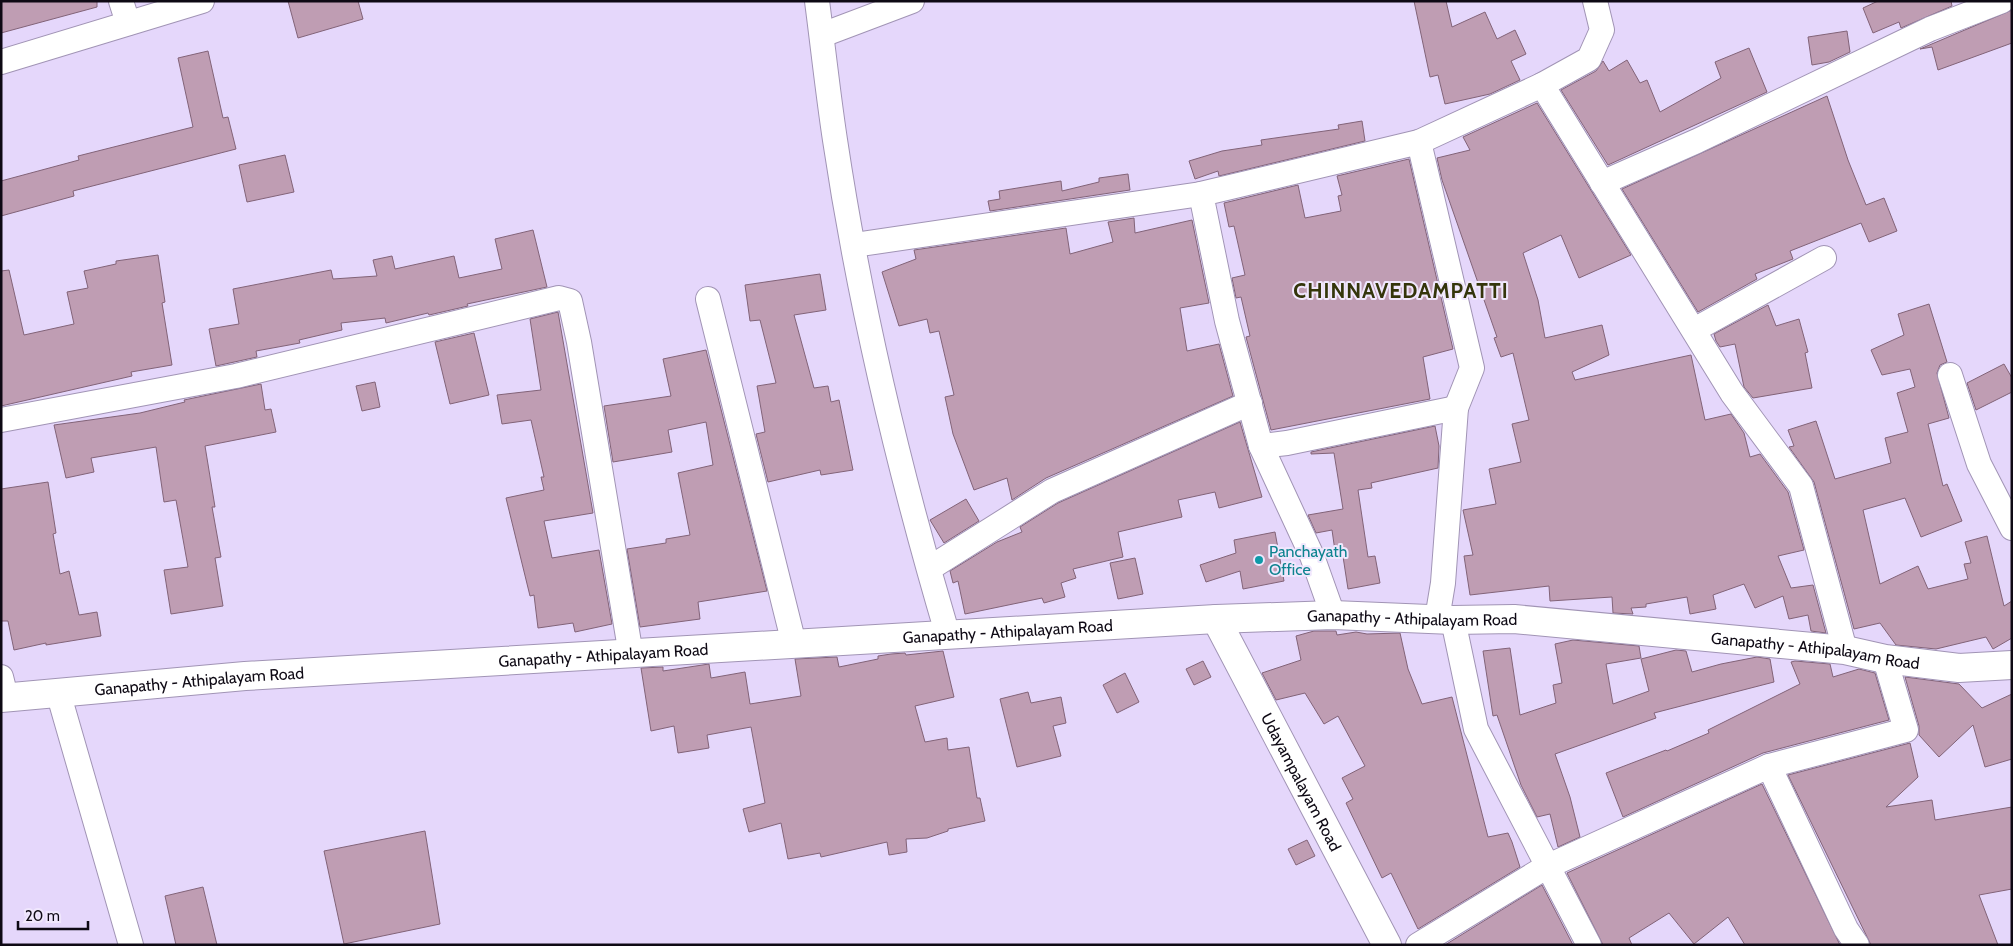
<svg xmlns="http://www.w3.org/2000/svg" width="2013" height="946" font-family="Cabin,sans-serif">
<style>
.building{fill:#bf9db3;stroke:#826378}
.lines{fill:none;stroke-linecap:round;stroke-linejoin:round}
.minor-casing{stroke:#a194b5;stroke-width:26}
.tertiary-casing{stroke:#a194b5;stroke-width:30}
.secondary-casing{stroke:#a194b5;stroke-width:30}
.minor{stroke:#fff;stroke-width:24}
.tertiary{stroke:#fff;stroke-width:28}
.secondary{stroke:#fff;stroke-width:28}
.culture-dot{fill:#0f9aa8;stroke:#f0e7fd;stroke-width:2}
.labels{text-anchor:middle;stroke-width:4;stroke-linejoin:round;paint-order:stroke}
.culture-label{font-size:16px;fill:#0d838f;stroke:#f0e7fd;text-anchor:start}
.street-label{font-size:16px;fill:#0e0914;stroke:#f0e7fd}
.district-label{font-size:21px;font-weight:bold;letter-spacing:1px;fill:#34350b;stroke:#f0e7fd}
</style>
<rect width="100%" height="100%" fill="#e5d7fb"/>
<g class="building">
<polygon points="1,1 97,1 97,7 1,33"/>
<polygon points="288,1 358,1 363,19 298,38"/>
<polygon points="1414,1 1446,1 1452,27 1485,12 1497,39 1515,30 1526,54 1511,61 1520,80 1490,94 1445,104 1438,75 1430,77"/>
<polygon points="1878,1 1951,1 1952,6 1901,28 1899,22 1873,33 1863,8"/>
<polygon points="2012,10 2012,43 1938,70 1932,47 1920,49"/>
<polygon points="1847,31 1850,52 1829,62 1812,65 1808,37"/>
<polygon points="1749,48 1767,92 1608,165 1561,90 1596,71 1603,61 1609,71 1627,60 1640,83 1647,80 1660,112 1721,78 1715,62"/>
<polygon points="208,51 223,118 228,117 236,149 73,191 74,196 1,216 1,181 79,160 78,156 193,127 178,58"/>
<polygon points="1827,96 1848,160 1866,205 1884,198 1897,231 1869,242 1861,223 1790,251 1793,259 1755,274 1757,279 1698,312 1622,189"/>
<polygon points="1537,103 1631,255 1579,278 1561,235 1523,253 1538,300 1545,338 1602,325 1609,355 1572,372 1575,380 1691,355 1705,420 1731,414 1744,433 1750,457 1760,454 1788,492 1804,550 1778,556 1791,588 1813,585 1826,633 1811,631 1808,615 1789,619 1783,596 1755,608 1744,584 1713,595 1716,609 1690,614 1687,597 1646,604 1646,607 1631,608 1633,614 1613,613 1612,597 1550,601 1549,586 1470,595 1464,556 1473,555 1463,510 1496,504 1489,469 1521,462 1512,424 1529,420 1513,353 1501,357 1494,338 1497,337 1442,180 1437,158 1470,150 1463,137"/>
<polygon points="1362,121 1365,141 1219,176 1218,171 1195,179 1189,161 1222,151 1262,145 1261,140 1339,129 1338,125"/>
<polygon points="285,155 294,192 247,202 239,165"/>
<polygon points="1409,159 1453,349 1423,357 1430,399 1271,430 1246,337 1250,336 1241,297 1236,298 1232,278 1245,275 1234,226 1229,227 1224,203 1298,185 1305,218 1341,211 1338,196 1342,195 1337,176"/>
<polygon points="1128,174 1130,190 990,211 988,201 1000,199 999,191 1061,181 1062,191 1099,182 1099,178"/>
<polygon points="1134,218 1135,233 1192,220 1209,303 1180,308 1187,351 1219,344 1233,396 1046,478 1012,500 1007,478 974,490 953,434 945,397 954,395 939,331 930,333 927,319 899,326 882,272 916,259 914,250 1066,228 1070,254 1113,242 1108,222"/>
<polygon points="533,230 547,287 467,304 468,306 429,315 428,313 386,323 385,318 341,323 342,330 299,340 300,343 256,351 257,357 216,366 209,329 239,324 233,289 331,270 333,279 377,276 373,260 392,256 395,269 454,256 459,278 502,269 495,239"/>
<polygon points="158,255 165,302 162,303 172,365 131,372 132,376 1,406 1,271 9,270 24,335 74,324 67,292 88,288 84,271 116,264 116,261"/>
<polygon points="820,274 826,310 794,315 814,388 828,386 831,402 839,400 853,470 821,475 820,470 768,482 756,434 765,432 757,386 776,383 760,320 750,321 745,285"/>
<polygon points="1929,304 1947,362 1940,365 1937,373 1949,418 1928,424 1943,486 1947,484 1962,521 1921,537 1905,498 1863,510 1880,584 1918,566 1928,589 1968,579 1964,564 1971,563 1965,542 1987,536 2004,606 2012,601 2012,638 1993,649 1986,637 1936,649 1896,645 1880,623 1854,629 1814,482 1789,447 1794,446 1788,430 1816,421 1835,479 1891,463 1885,438 1908,432 1897,393 1915,387 1910,369 1882,375 1871,350 1904,335 1898,314"/>
<polygon points="1768,305 1776,326 1799,319 1808,352 1805,353 1812,388 1753,398 1744,387 1735,344 1720,347 1716,341 1714,334"/>
<polygon points="558,312 593,513 544,521 552,558 599,550 612,624 575,632 573,623 538,628 534,595 530,596 506,498 544,490 541,477 544,477 531,420 502,424 497,395 541,390 530,319"/>
<polygon points="474,333 489,395 450,404 435,342"/>
<polygon points="706,350 767,591 698,602 700,619 640,627 627,549 666,543 666,539 690,535 678,473 713,465 706,422 668,430 672,452 613,462 604,406 671,396 663,359"/>
<polygon points="2004,364 2012,378 2012,392 1976,410 1967,383"/>
<polygon points="375,382 380,407 362,411 356,386"/>
<polygon points="261,384 265,410 271,409 276,432 205,446 215,507 212,507 221,557 215,558 223,606 171,614 164,570 188,567 176,500 164,502 156,447 91,458 94,472 66,478 54,425 140,413 185,402 184,400"/>
<polygon points="1240,422 1262,497 1219,508 1215,492 1178,500 1182,517 1118,532 1123,557 1073,569 1076,578 1061,583 1065,597 1044,603 1042,598 965,614 958,581 953,583 950,571 997,542 1022,532 1020,527 1058,503"/>
<polygon points="1435,426 1439,446 1438,468 1371,483 1372,488 1358,490 1368,557 1375,556 1380,583 1348,589 1342,550 1335,551 1332,530 1316,533 1308,515 1343,509 1334,453 1311,454 1311,452"/>
<polygon points="48,482 56,533 53,534 60,574 69,571 79,615 97,612 101,636 46,645 46,643 14,650 8,621 1,621 1,489"/>
<polygon points="966,499 979,521 944,543 930,520"/>
<polygon points="1275,532 1284,581 1243,589 1240,571 1206,582 1200,565 1236,553 1234,540"/>
<polygon points="1135,558 1143,594 1118,599 1110,563"/>
<polygon points="1314,631 1336,631 1337,635 1356,632 1367,634 1400,633 1408,669 1422,704 1452,697 1488,837 1508,833 1512,842 1520,867 1418,929 1391,873 1382,878 1346,803 1353,799 1342,778 1365,766 1338,716 1324,724 1305,693 1276,700 1262,673 1301,660 1296,636"/>
<polygon points="1573,640 1639,646 1641,658 1606,664 1613,704 1649,691 1641,659 1676,650 1686,651 1692,672 1721,664 1757,657 1770,659 1774,682 1654,713 1656,718 1555,754 1570,797 1580,837 1558,847 1550,814 1537,817 1521,785 1497,715 1493,716 1483,651 1510,648 1520,715 1556,703 1553,685 1562,683 1555,644"/>
<polygon points="943,651 954,697 915,706 925,742 947,738 948,750 969,747 977,798 980,798 985,821 948,829 948,831 927,838 906,839 907,852 889,855 887,842 821,857 820,853 788,859 781,823 749,832 743,809 765,803 751,727 707,735 709,748 678,753 674,726 651,731 641,668 663,667 663,671 709,664 711,678 745,672 750,704 801,696 795,659 837,657 839,667 878,659 878,656 891,654 905,653 906,655"/>
<polygon points="1203,661 1211,677 1194,685 1186,669"/>
<polygon points="1795,661 1830,664 1833,677 1859,669 1875,673 1889,720 1763,753 1623,817 1606,773 1666,750 1667,751 1709,733 1708,730 1800,684 1791,662"/>
<polygon points="1125,673 1139,702 1117,713 1103,685"/>
<polygon points="1905,677 1959,684 1982,708 2012,694 2012,759 1985,767 1973,725 1939,757 1919,735 1919,726"/>
<polygon points="1028,692 1031,703 1061,697 1066,723 1053,726 1061,756 1017,767 1000,699"/>
<polygon points="1910,743 1918,777 1886,807 1932,800 1935,820 2012,807 2012,889 1979,895 1998,945 1871,945 1788,775"/>
<polygon points="1762,784 1840,945 1745,945 1728,917 1694,944 1669,913 1629,938 1632,945 1603,945 1567,873"/>
<polygon points="425,831 440,924 344,944 324,851"/>
<polygon points="1307,840 1315,856 1296,865 1288,849"/>
<polygon points="1542,885 1573,945 1445,945"/>
<polygon points="203,887 217,945 176,945 165,896"/>
</g>
<g class="lines">
<defs>
<g id="minor">
<polyline points="121,1 128,23"/>
<path d="M817,1C823,47 828,94 835,140C860,307 900,474 948,636"/>
<polyline points="822,35 912,1"/>
<polyline points="1,62 202,1"/>
<polyline points="1542,85 1589,59 1602,30 1595,1"/>
<polyline points="1419,142 1472,368 1456,408"/>
<polyline points="1602,183 1697,141 1930,29 2002,1"/>
<polyline points="854,245 1201,194"/>
<polyline points="708,299 794,644"/>
<polyline points="1694,330 1824,258"/>
<polyline points="1950,375 1979,464 2012,528"/>
<polyline points="1,420 236,376 559,298 570,301 579,342 631,655"/>
<polyline points="1261,446 1312,556 1333,615"/>
<polyline points="930,568 1052,491 1250,403"/>
<polyline points="1437,619 1443,583 1456,408 1287,443 1261,446 1227,321 1201,194 1419,142 1542,85 1732,393 1801,486 1845,650"/>
<polyline points="1453,620 1476,729 1589,945"/>
<polyline points="1,677 6,697"/>
<polyline points="58,692 131,945"/>
<polyline points="1769,766 1846,929 1857,945"/>
<polyline points="1418,945 1546,867 1769,766 1906,730 1885,659"/>
</g>
<g id="tertiary">
<path id="s1" d="M1216,619L1387,945"/>
</g>
<g id="secondary">
<path id="s2" d="M1,698L245,676L1216,619L1333,615L1453,620L1514,619L1845,650L1885,659L1959,668L2012,665"/>
</g>
</defs>
<use href="#minor" class="minor-casing"/>
<use href="#tertiary" class="tertiary-casing"/>
<use href="#secondary" class="secondary-casing"/>
<use href="#minor" class="minor"/>
<use href="#tertiary" class="tertiary"/>
<use href="#secondary" class="secondary"/>
</g>
<circle class="culture-dot" cx="1259" cy="560" r="5"/>
<g class="labels">
<g class="culture-label">
<text x="1269" y="557">Panchayath<tspan x="1269" dy="18">Office</tspan></text>
</g>
<g class="street-label">
<text dy="6" stroke="none"><textPath href="#s2" startOffset="1414">Ganapathy - Athipalayam Road</textPath></text>
<text dy="6" stroke="none"><textPath href="#s2" startOffset="1009">Ganapathy - Athipalayam Road</textPath></text>
<text dy="6" stroke="none"><textPath href="#s2" startOffset="1819">Ganapathy - Athipalayam Road</textPath></text>
<text dy="6" stroke="none"><textPath href="#s2" startOffset="604">Ganapathy - Athipalayam Road</textPath></text>
<text dy="6" stroke="none"><textPath href="#s2" startOffset="199">Ganapathy - Athipalayam Road</textPath></text>
<text dy="6" stroke="none"><textPath href="#s1" startOffset="184">Udayampalayam Road</textPath></text>
</g>
<g class="district-label">
<text x="1401" y="298">CHINNAVEDAMPATTI</text>
</g>
</g>
<rect width="2013" height="946" fill="none" stroke="#0e0914" stroke-width="5"/>
<path d="M18 921v8h70v-8" fill="none" stroke="#0e0914" stroke-width="2.5"/>
<text x="25" y="921" font-size="15" fill="#0e0914" stroke="#f0e7fd" stroke-width="4" paint-order="stroke">20 m</text>
</svg>
